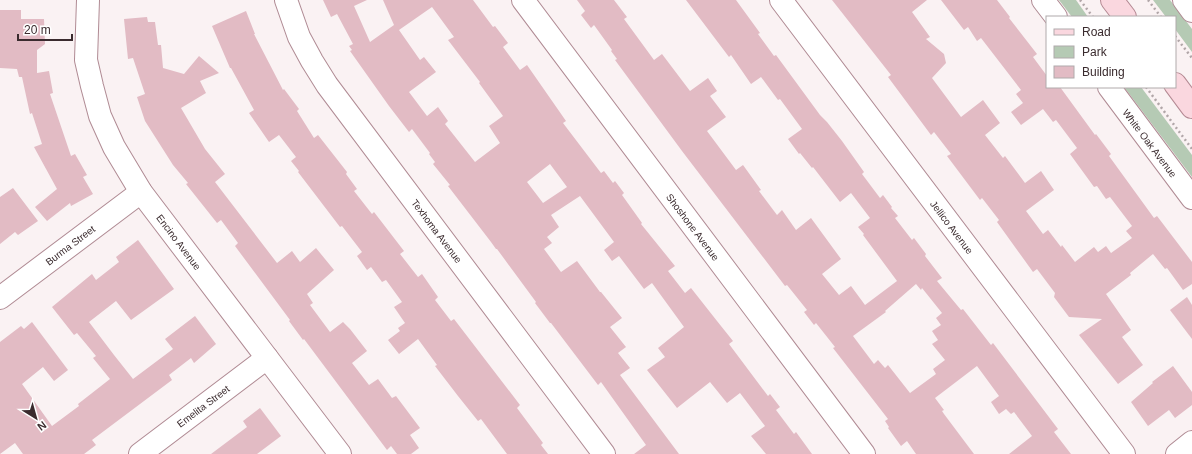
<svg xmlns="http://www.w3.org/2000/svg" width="1192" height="454" font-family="Helvetica,sans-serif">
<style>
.green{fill:#b5cab4}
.building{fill:#e2bbc4;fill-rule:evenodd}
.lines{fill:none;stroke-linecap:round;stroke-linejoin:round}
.minor-casing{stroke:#b08b94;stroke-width:24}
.major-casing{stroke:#b48993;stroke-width:24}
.path{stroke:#b1a6a8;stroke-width:2.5;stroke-dasharray:2 3;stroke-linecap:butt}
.minor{stroke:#fff;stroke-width:22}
.major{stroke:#fad7df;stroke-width:22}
.labels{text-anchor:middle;stroke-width:4;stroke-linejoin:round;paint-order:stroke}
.street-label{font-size:10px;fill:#3a2b2e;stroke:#fff}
</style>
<rect width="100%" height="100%" fill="#faf2f3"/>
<g class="green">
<polygon points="1059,0 1076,0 1088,17 1072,17"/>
<polygon points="1153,0 1170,0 1192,29 1192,52 1175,29 1175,17 1166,17"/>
<polygon points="1124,87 1141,87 1192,155 1192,177"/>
</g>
<g class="building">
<path d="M323,0H367L354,6L370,42L394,25L383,0H473L493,27L495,26L508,43L503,47L520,70L527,65L566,121L563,123L601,173L604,171L613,183L615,181L624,193L622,195L642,223L641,224L675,266L668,271L685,293L691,288L717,321L733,341L729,344L768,396L770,394L780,407L776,410L794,434L796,432L812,454H766L751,436L765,426L740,393L727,403L710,382L677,408L647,370L665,357L658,348L684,327L652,283L644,289L619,256L612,261L604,250L614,242L580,196L551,215L559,227L547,237L552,243L544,249L561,272L577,261L600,292H601L622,318L610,327L626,347L618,353L630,368L620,375L679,454H634L646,445L601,382L598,385L551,323H550L535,303L536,302L497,249H496L491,242L448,186L450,185L433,164L435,162L429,154L430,153L412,129L409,132L389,106L350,51L352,50L349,46L353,44L337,14L331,17ZM432,7L454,37L448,40L480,82L479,83L503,116L489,126L500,143L475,162L445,124L448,121L438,107L427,116L409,92L436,72L424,57L420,60L399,30ZM550,164L567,187L543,203L527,182Z"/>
<path d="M577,0H614L627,17L624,19L654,60L662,54L690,91L708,78L717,91L710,96L726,117L707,131L736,170L743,165L761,190L759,191L777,215L782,210L796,230L811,218L841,259L822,274L839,295L851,286L865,305L897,281L863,235L864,234L858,227L870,218L851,193L840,202L813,167L812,168L800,153L799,154L788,139L802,129L780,99L778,100L761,77L751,84L731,55L729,57L686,0H736L760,33L758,34L774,56L776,55L820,115L827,122L842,141L864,172L862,174L880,198L883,195L892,207L891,208L898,216L895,218L912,240L914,238L926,254L925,256L942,278L937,281L961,310L963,309L991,345L993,343L1058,429L1054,432L1071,454H1009L1032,436L1014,412L1011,414L1006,409L999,414L991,402L999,396L977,366L935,398L944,410L942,411L944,414L974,454H916L907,441L901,446L888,428L889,427L885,421L888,419L833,348L835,347L816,323L814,325L804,312L807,310L787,285L785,286L682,151L615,60L617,59L611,51L612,50L594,25L591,28L581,15L585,11ZM916,284L921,290L922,288L942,313L936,318L941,325L932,331L938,340L932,344L945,360L933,369L936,374L910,393L888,365L885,368L878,360L874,364L853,336L886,312L885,311Z"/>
<polygon points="832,0 927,0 912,12 930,37 926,39 944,54 946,63 932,78 961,117 983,100 1000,123 985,135 1003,158 1005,156 1025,183 1041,171 1054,190 1026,211 1043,234 1048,230 1061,247 1062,245 1075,262 1094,247 1098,252 1106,246 1111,253 1132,238 1126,231 1132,226 1110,197 1106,199 1097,186 1094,187 1070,154 1077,148 1056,120 1053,122 1043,109 1021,125 1011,112 1023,103 1016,94 1021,90 981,38 977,41 968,27 964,30 941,0 997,0 1010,17 1009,18 1037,54 1033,57 1047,76 1047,87 1060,87 1095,135 1096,134 1111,154 1109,156 1154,218 1157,216 1192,262 1192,284 1183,290 1167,268 1165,269 1153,254 1130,273 1131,275 1106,294 1131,330 1122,337 1143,365 1118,384 1079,335 1102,319 1069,317 1054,297 1055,293 1037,269 1033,272 997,222 999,220 982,198 980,200 947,156 951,154 934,132 931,135 888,77 891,75"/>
<polygon points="0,10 21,10 21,19 44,19 45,44 37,50 37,73 49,71 53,93 50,94 71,156 75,154 87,175 83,177 93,194 71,206 70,203 47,221 35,207 57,189 34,147 42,144 32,113 30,114 22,77 19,77 17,69 0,68"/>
<polygon points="246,11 255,34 254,34 283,90 284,89 299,109 297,111 314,138 318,135 347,172 346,174 357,189 354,191 372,214 374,212 404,251 400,254 418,277 422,274 438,297 435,300 451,321 454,319 520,405 517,408 543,443 541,445 548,454 507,454 481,419 478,421 458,396 435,366 437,365 418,339 399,354 388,340 400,331 398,328 405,323 394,307 402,302 386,280 382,282 371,267 367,270 357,256 362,252 342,226 340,227 298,172 299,171 291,161 296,157 279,135 269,142 249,113 254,110 231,68 230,68 212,26"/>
<polygon points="147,17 148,22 155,22 158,45 161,45 163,68 184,74 199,56 219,73 200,81 206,93 181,108 205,149 225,174 215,182 277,263 292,251 300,262 316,248 334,270 307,294 313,303 310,305 330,332 343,322 350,329 367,351 352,363 369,385 378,379 392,398 396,396 420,428 410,435 419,448 411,454 397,454 391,446 387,450 304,339 303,340 289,321 290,320 235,246 238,243 221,220 217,223 186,184 188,183 173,165 145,121 137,97 145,94 133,58 128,59 124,19"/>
<polygon points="13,188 38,221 18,235 15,232 0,244 0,197"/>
<polygon points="138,240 174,289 131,320 116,301 89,322 114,355 133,379 173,349 165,339 195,316 216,344 194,363 191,358 169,375 172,380 92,440 96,445 84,454 23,454 15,443 0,454 0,342 21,326 24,329 32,322 68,370 54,381 43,367 22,384 52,426 79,406 78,404 110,379 93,358 96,356 77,333 74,335 52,307 92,274 96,280 119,262 116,257"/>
<polygon points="1187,297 1192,305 1192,339 1170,310"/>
<polygon points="1173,366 1192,392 1192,405 1175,418 1169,410 1148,426 1131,402 1153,383 1152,382"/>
<polygon points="260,408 281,436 257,454 211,454 247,427 243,421"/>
</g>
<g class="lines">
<defs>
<g id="minor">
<polyline points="88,0 86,60 92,86 100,116 114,147 141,192 340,454"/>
<polyline points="286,0 299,37 312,61 327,85 604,454"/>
<polyline points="523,0 864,454"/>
<polyline points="781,0 1124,454"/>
<polyline points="1043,0 1056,17"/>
<polyline points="1184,0 1192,11"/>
<polyline points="1109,87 1192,198"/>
<polyline points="0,298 141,192"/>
<polyline points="140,454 267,358"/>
<polyline points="1177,454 1192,442"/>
</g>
<g id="major">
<polyline points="1112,0 1125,17"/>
<polyline points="1175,84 1192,107"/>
</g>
</defs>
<use href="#minor" class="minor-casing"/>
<use href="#major" class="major-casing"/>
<g class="path">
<polyline points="1080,0 1093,17"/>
<polyline points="1148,0 1161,17"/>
<polyline points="1175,36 1192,58"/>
<polyline points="1146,87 1192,149"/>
</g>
<use href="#minor" class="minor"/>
<use href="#major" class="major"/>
</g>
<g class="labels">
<g class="street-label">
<text transform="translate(1150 143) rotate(53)" y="4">White Oak Avenue</text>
<text transform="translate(693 227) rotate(53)" y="4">Shoshone Avenue</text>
<text transform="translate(952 227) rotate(53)" y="4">Jellico Avenue</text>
<text transform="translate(437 231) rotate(53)" y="4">Texhoma Avenue</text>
<text transform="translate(179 242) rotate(53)" y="4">Encino Avenue</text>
<text transform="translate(70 245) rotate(-37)" y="4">Burma Street</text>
<text transform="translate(203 406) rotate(-37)" y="4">Emelita Street</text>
</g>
</g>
<rect x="1046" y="16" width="130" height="72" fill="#ffffff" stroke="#b0aaab"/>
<rect x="1054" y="29" width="20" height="6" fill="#fad7df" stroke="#b0aaab"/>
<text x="1082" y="36" font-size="12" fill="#3a2b2e">Road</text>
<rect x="1054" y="46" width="20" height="12" fill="#b5cab4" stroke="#b0aaab"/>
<text x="1082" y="56" font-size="12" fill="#3a2b2e">Park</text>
<rect x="1054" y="66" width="20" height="12" fill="#e2bbc4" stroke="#b0aaab"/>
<text x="1082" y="76" font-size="12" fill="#3a2b2e">Building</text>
<g transform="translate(36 418) rotate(143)" stroke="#ffffff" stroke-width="3" paint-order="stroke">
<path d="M0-3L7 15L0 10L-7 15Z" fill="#3a2b2e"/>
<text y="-6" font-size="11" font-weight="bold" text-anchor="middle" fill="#3a2b2e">N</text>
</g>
<path d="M18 34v6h54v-6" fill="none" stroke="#3a2b2e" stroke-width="2"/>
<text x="24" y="34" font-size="12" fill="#3a2b2e" stroke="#ffffff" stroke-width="3" paint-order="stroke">20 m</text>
</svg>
